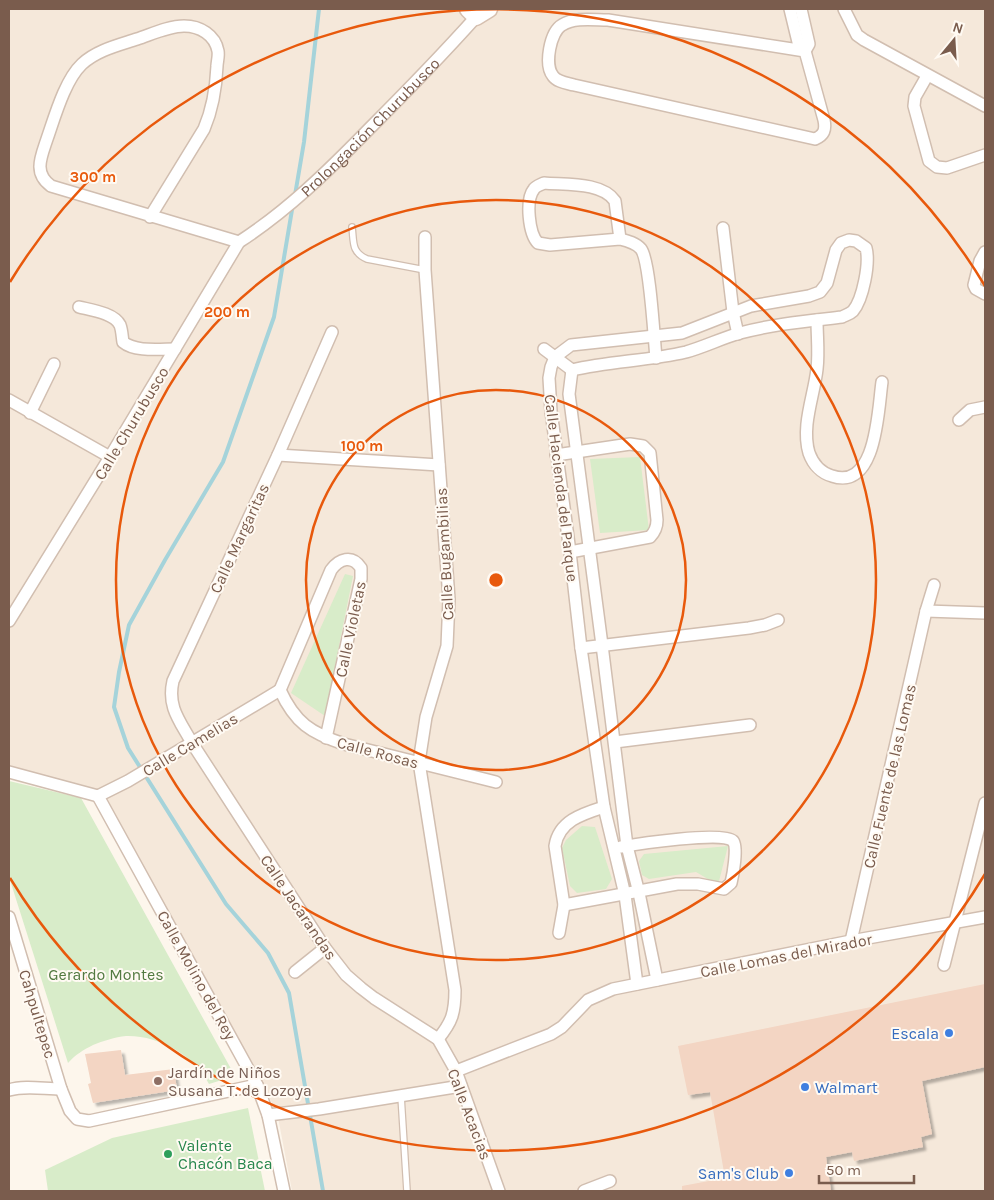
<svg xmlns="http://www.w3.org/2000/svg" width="994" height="1200" font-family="Karla,sans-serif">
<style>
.residential{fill:#f5e8da}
.green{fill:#d8ecc9}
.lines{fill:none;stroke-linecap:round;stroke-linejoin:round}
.stream{stroke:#a5d3da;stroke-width:4}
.building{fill:#f3d5c3;filter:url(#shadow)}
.service-casing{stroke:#d1beb0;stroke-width:8}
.minor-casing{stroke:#d1beb0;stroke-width:14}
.secondary-casing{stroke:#d6c0b0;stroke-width:19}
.service{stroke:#fff;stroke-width:5.5}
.minor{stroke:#fff;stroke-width:11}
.secondary{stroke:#fff;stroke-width:16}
.ring{fill:none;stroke:#e8590c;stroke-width:2.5}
.shop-dot{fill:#3f7fe0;stroke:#fffaf3;stroke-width:2}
.education-dot{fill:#8d6e63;stroke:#fffaf3;stroke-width:2}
.leisure-dot{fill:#2e9e5b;stroke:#fffaf3;stroke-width:2}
.labels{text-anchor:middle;stroke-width:4;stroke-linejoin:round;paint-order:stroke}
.street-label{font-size:16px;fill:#7a5c4d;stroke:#fffaf3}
.park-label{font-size:16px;fill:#537a41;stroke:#fffaf3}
.shop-label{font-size:16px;fill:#366cbe;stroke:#fffaf3;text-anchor:end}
.education-label{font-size:16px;fill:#785e54;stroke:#fffaf3;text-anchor:start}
.leisure-label{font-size:16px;fill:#27864d;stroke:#fffaf3;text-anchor:start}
.centre{fill:#e8590c;stroke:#fffaf3;stroke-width:2.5}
.ring-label{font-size:15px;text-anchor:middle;font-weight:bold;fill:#e8590c;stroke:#fffaf3;stroke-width:4;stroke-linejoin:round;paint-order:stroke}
</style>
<defs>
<filter id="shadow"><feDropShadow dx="3.5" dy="3.5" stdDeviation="1" flood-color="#0004"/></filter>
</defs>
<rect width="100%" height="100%" fill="#fdf6ec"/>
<polygon class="residential" points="9,9 985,9 985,1191 292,1191 277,1112 103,794 9,771"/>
<g class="green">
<polygon points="640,457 649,530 600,533 590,459"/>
<polygon points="345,574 353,576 325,716 291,693"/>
<path d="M9,781L81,798L235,1076L209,1084C195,1056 159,1035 126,1036C115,1037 103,1041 93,1045C83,1050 75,1055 68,1063L9,877Z"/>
<polygon points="582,826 595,827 612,879 606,889 577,893 570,886 562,848 566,840"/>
<polygon points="728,846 718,885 696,872 649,879 642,875 639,861 644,854"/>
<polygon points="248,1108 265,1191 48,1191 45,1170 112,1138"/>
</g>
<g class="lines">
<g class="stream">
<polyline points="295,195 304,142 319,9"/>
<polyline points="293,204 274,317 223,462 165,560 129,625 119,672 114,707 128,748 226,904 268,953 289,993 323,1191"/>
</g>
</g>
<g class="building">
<polygon points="985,984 985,1067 922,1081 932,1134 921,1137 923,1147 854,1161 852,1152 826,1157 831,1191 682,1191 682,1186 725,1178 710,1092 688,1095 678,1046"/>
<polygon points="121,1050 125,1075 174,1069 177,1090 93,1103 88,1084 91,1083 85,1054"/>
</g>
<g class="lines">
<defs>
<g id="service">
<path d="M352,227C354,242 351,252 367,259L425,270"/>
<polyline points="401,1096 407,1191"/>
</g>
<g id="minor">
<path d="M790,9L798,42L805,51L824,120C826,130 824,135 815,139L574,85C567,83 557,82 553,76C544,65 550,32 562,25C575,17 593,20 608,20L805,51"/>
<polyline points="801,9 809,44 805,51"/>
<polyline points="844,9 857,35 864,40 985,106"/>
<polyline points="927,76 915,97 914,106 929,161 937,167 947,168 985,155"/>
<path d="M150,217L204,129C213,108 216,89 217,66C217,62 219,56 218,51C215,35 200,26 184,26C169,26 152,34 137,39C119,45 97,50 82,64C65,80 55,116 47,139C41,157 33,173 51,186L239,242"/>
<polyline points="723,228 733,312 738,334"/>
<path d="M425,237V270L449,599L447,646L426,717L419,762L455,990C455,1013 452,1022 438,1039"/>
<path d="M620,239L615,201C602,182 566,185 544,183C540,185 536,186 534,189C525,200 529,234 538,243L550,245L620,239C628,241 636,243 641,249C650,261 654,338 656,358"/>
<polyline points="985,252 980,261 974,285 976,289 985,294"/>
<path d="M79,307C91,310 114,313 120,325C122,330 122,336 123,342C135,352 159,349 175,349"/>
<path d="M817,320C817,336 819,353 817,369C814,396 801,426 809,453C813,464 821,473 832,476C877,491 878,409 882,382"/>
<path d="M332,332L278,455L173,681C167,707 180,721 192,743L325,948L346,975L361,988L374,998L438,1039L456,1071L499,1191"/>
<polyline points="544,349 572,370"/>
<polyline points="9,400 110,457"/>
<polyline points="30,413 54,364"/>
<polyline points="959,420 970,410 985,407"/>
<polyline points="278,455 439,465"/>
<path d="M556,455L630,444L643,446L650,453L657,520C657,527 655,532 650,537L570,552"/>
<polyline points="926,611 985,613"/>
<path id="s1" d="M9,621L110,457L239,242C287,211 328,171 368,130C405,93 441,56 476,17"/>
<polyline points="581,648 749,628 765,625 778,620"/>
<path d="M280,690L331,570C339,559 352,554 361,568V579L326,738"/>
<path d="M280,690C295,723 311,733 344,744L496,782"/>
<polyline points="615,742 750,725"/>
<polyline points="9,772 98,796"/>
<polyline points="98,796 257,1085 268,1115 284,1191"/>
<polyline points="98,796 128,781 280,690"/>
<path d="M564,905L677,884H698L724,889L731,883C733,875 738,847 733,841C722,831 637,844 621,847"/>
<polyline points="9,917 61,1089 70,1111 77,1119 89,1121 257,1085"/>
<path d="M559,933L564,905L555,846C559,821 582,814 604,807"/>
<polyline points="851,941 926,611 934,585"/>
<polyline points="944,965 985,803"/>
<polyline points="295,972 325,948"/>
<path d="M637,984L625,895L604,807L581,648L570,552L551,411L549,378L551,367L555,357L571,345L682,333L751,306L809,296L820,292L827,283L836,250L841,243L849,240L856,241L866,248C870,263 863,299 853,311C850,314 846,315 842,317C808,321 774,324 740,333C722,338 704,347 686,352C648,361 610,361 572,370L569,394L571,409L602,645L627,846L639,893L657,980"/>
<polyline points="456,1071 551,1034 562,1027 588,1000 613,989 851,941 985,917"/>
<path d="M9,1090C25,1085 44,1089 61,1089"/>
<polyline points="268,1115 319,1109 461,1086"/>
<polyline points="584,1191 610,1181"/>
</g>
<polyline id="secondary" points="468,9 476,17 489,9"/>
</defs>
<use href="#service" class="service-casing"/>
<use href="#minor" class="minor-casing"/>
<use href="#secondary" class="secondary-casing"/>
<use href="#service" class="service"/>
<use href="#minor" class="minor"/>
<use href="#secondary" class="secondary"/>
</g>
<g class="ring">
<circle cx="496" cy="580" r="190"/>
<circle cx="496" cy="580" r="380"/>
<path d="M985 874A570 570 0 0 1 10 878M10 282A570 570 0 0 1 985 286"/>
</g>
<g class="shop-dot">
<circle cx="949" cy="1033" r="5"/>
<circle cx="805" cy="1087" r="5"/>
<circle cx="789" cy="1173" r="5"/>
</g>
<circle class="education-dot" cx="158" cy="1081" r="5"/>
<circle class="leisure-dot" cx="168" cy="1154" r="5"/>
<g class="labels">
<g class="street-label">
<text dy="6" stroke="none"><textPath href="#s1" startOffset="618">Prolongación Churubusco</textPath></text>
<text transform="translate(131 423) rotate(-59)" y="6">Calle Churubusco</text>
<text transform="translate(562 488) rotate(83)" y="6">Calle Hacienda del Parque</text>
<text transform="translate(239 538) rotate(-65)" y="6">Calle Margaritas</text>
<text transform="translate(444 554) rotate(-93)" y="6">Calle Bugambilias</text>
<text transform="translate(350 629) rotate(-78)" y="6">Calle Violetas</text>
<text transform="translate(190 744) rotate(-31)" y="6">Calle Camelias</text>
<text transform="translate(378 752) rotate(15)" y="6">Calle Rosas</text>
<text transform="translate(889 776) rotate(-77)" y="6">Calle Fuente de las Lomas</text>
<text transform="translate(299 907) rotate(56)" y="6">Calle Jacarandas</text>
<text transform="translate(786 955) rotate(-11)" y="6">Calle Lomas del Mirador</text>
<text transform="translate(197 975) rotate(61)" y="6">Calle Molino del Rey</text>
<text transform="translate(38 1014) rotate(73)" y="6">Cahpultepec</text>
<text transform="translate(470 1114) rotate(69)" y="6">Calle Acacias</text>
</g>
<g class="park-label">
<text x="106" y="980">Gerardo Montes</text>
</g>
<g class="shop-label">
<text x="939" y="1039">Escala</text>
<text x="815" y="1093" text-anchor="start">Walmart</text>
<text x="779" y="1179">Sam's Club</text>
</g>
<g class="education-label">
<text x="168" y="1078">Jardín de Niños<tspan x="168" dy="18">Susana T. de Lozoya</tspan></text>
</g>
<g class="leisure-label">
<text x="178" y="1151">Valente<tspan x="178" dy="18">Chacón Baca</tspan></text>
</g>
</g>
<circle cx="496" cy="580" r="8" class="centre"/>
<g class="ring-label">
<text x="93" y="182">300 m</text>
<text x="227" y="317">200 m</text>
<text x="362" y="451">100 m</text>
</g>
<rect width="994" height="1200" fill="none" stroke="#7a5c4d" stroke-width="20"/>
<g transform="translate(954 40) rotate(18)" stroke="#fffaf3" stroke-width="4" paint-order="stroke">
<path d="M0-4L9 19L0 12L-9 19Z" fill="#7a5c4d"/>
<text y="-8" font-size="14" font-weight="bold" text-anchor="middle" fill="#7a5c4d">N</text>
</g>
<path d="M819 1175v8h95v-8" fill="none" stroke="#7a5c4d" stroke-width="2.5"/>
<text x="826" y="1175" font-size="15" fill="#7a5c4d" stroke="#fffaf3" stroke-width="4" paint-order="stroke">50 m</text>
</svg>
